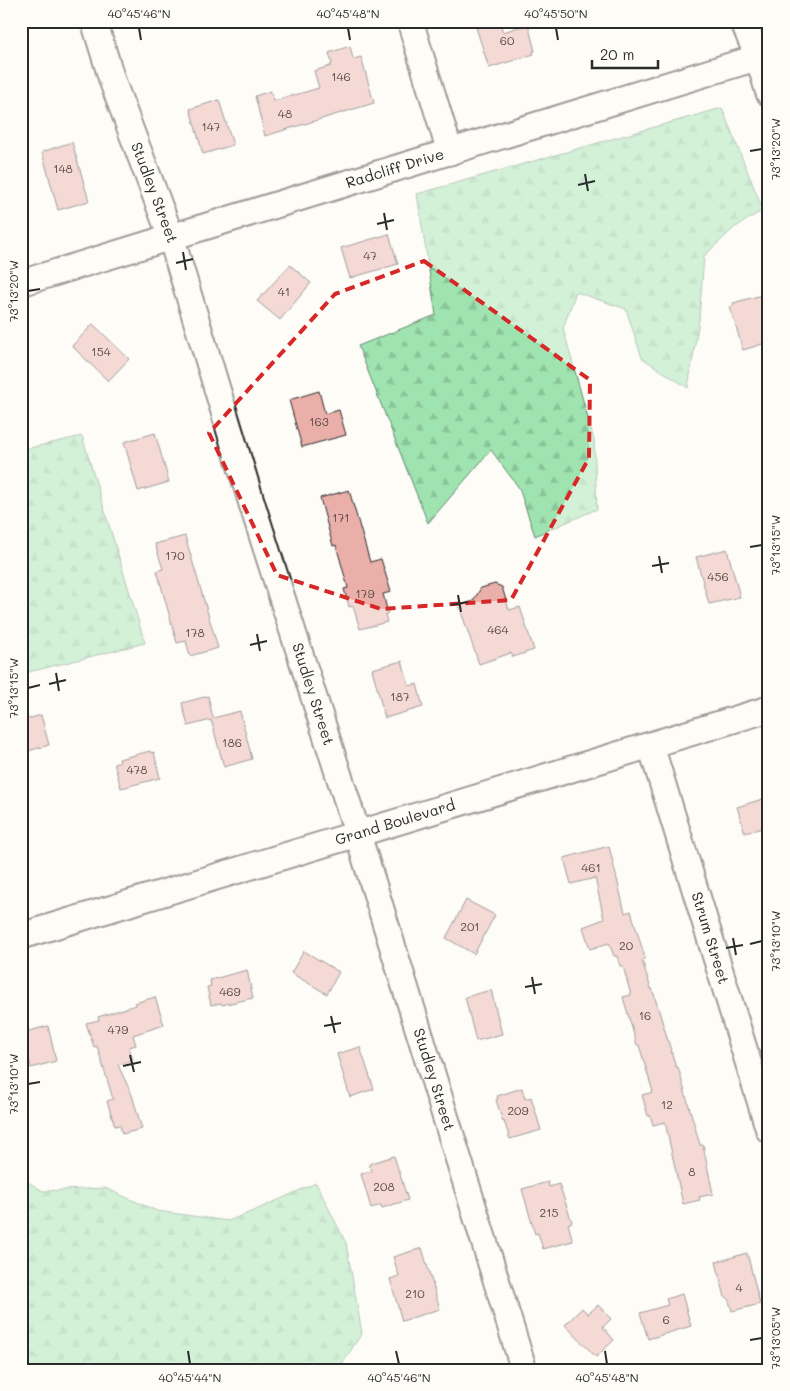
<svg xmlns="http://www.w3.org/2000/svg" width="790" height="1391" font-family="Mali,sans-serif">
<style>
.forest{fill:url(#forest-firs);stroke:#65886e}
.building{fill:#eaafa9;stroke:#2b2b2b}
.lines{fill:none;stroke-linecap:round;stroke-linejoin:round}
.street-casing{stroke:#2b2b2b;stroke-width:29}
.street{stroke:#fdfcf7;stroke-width:25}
.marked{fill:none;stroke:#d62828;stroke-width:4;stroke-dasharray:10 6;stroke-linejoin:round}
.ticks{fill:none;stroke:#2b2b2b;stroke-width:2}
.labels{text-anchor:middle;stroke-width:4.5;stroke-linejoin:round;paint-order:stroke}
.number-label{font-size:12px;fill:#5b4c4a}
.street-label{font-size:15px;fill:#2b2b2b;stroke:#fdfcf7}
.neatline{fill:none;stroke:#2b2b2b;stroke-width:2}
.ticks-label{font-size:12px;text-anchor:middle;fill:#2b2b2b}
</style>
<defs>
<pattern id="forest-firs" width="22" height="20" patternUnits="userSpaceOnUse" patternTransform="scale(1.25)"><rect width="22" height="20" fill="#9fe4b0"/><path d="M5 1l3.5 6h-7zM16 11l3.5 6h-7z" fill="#89c498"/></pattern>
</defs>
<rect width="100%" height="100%" fill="#fdfcf7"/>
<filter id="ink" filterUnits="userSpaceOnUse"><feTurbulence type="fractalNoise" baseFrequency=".02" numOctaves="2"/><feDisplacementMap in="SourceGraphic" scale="10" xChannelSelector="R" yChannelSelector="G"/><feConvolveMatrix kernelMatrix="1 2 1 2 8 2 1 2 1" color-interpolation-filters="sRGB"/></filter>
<g filter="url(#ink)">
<g class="forest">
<polygon points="722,108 763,210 734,228 704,256 699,320 688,388 642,358 626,309 576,292 563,328 594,440 597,509 535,536 519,488 491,450 428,523 358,346 436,315 417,194"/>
<polygon points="82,436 145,643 21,674 21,450"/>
<polygon points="21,1178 43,1191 105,1188 157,1211 228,1221 256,1210 316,1183 346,1243 362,1333 338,1370 21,1370"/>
</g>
<g class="building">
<polygon points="474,21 499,21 503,32 528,24 535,51 533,51 534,54 489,68"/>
<polygon points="350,46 353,59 361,57 374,103 265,136 255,96 271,91 274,101 319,88 314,71 331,66 330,65 332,64 329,53"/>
<polygon points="219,100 233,145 203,154 190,109"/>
<polygon points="72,142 89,201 58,210 42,152"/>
<polygon points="389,234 398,264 350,278 341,248"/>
<polygon points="290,265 311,283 280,320 257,301"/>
<polygon points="762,295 769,317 769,342 743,350 730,307 734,305 733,303"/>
<polygon points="93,324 129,359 108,381 72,346"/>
<polygon points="319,391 325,414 339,410 346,435 302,447 289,400"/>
<polygon points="155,433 169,482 138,491 124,442"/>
<polygon points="349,490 370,562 381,559 391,592 383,594 388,613 385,614 387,622 360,629 353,606 349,607 344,589 348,588 336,545 333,546 320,498"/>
<polygon points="185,536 218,648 190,656 186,641 177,643 157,571 163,569 155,544"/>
<polygon points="727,549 740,597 709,604 696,557"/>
<polygon points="495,584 502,587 509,610 520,607 534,650 513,657 511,653 479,664 459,606 473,601 481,588"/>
<polygon points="402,661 409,686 417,684 423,707 385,718 372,669"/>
<polygon points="208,696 213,718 240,711 252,759 224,767 211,720 188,726 182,703"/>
<polygon points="41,715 49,745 21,753 21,721"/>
<polygon points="150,751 151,753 154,752 160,778 121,788 114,763 120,762 119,759"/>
<polygon points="769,797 769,826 745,833 737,807"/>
<polygon points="609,846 625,913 631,911 645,958 642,960 651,989 652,988 676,1067 678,1067 700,1145 703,1145 713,1194 699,1197 700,1200 683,1204 665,1122 653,1125 650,1115 648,1116 642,1095 653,1092 639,1045 637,1045 623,997 631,995 623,966 620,966 617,956 614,956 609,943 590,949 583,927 604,919 595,878 571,884 564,858"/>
<polygon points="466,900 495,915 474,954 446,938"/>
<polygon points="304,951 339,972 327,994 291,973"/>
<polygon points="247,970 253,998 222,1005 221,1003 211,1005 207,987 211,986 210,980"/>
<polygon points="491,990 502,1034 476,1041 465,997"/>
<polygon points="155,997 164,1025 133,1035 136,1045 129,1047 133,1060 118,1065 132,1095 142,1129 122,1134 120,1125 115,1126 107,1101 113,1099 97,1046 94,1047 86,1023 99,1020 98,1017 136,1005 135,1003"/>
<polygon points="48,1026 56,1061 31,1068 29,1059 21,1061 21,1033"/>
<polygon points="360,1047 374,1089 350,1097 337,1054"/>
<polygon points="522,1088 525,1099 531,1097 541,1130 510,1139 504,1121 503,1122 496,1100 498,1099 497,1096"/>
<polygon points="394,1156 408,1200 382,1208 381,1205 371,1208 361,1174 372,1171 369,1164"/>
<polygon points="548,1182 549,1187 559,1184 572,1222 568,1224 573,1241 543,1249 538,1233 535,1234 522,1189"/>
<polygon points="422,1248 440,1309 402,1321 390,1279 399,1276 393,1257"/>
<polygon points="747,1253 760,1304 732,1311 728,1298 725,1297 716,1262"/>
<polygon points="682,1294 691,1326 648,1339 640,1313 668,1305 666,1299"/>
<polygon points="598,1305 611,1319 603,1327 614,1340 596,1357 565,1325 582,1308 588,1314"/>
</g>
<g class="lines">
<defs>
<g id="street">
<path id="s1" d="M94,21L113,83L171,237L252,504L358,835L524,1370"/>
<polyline points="410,21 450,152"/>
<polyline points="743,21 758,57 769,93"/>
<path id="s2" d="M21,283L769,54"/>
<path id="s3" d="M651,746L769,1130"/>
<path id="s4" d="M21,936L769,709"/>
</g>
</defs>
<use href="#street" class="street-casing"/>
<use href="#street" class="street"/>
</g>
</g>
<path d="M0 0H790V1391H0ZM424,261L590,380L589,458L511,600L381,609L277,575L209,433L335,294Z" fill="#fdfcf7" fill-opacity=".55" fill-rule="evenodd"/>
<path class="marked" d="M424,261L590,380L589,458L511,600L381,609L277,575L209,433L335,294Z"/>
<path class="ticks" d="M139,28L141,40M348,28L350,40M556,28L558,40M750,151L762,149M585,174L588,191M578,185L595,181M384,213L387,230M377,224L394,220M183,252L186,270M176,263L193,259M28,291L40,289M750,547L762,545M659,556L662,573M652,566L669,563M458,595L461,612M451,605L468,602M257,634L260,651M250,645L267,641M56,673L59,691M49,684L66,680M28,688L40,685M733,938L736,955M750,944L762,941M726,948L743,945M532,977L535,994M525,987L542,984M331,1016L335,1033M324,1026L341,1023M130,1055L134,1072M123,1066L141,1062M28,1084L40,1082M750,1340L762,1338M188,1351L190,1364M396,1351L399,1364M605,1351L607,1364"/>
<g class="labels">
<g class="number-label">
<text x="507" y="45">60</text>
<text x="341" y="81">146</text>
<text x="285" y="118">48</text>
<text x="211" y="131">147</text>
<text x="63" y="173">148</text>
<text x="370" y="260">47</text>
<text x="284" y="296">41</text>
<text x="101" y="356">154</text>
<text x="319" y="426">163</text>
<text x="341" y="522">171</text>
<text x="175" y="560">170</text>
<text x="718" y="581">456</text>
<text x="365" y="598">179</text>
<text x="498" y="634">464</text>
<text x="195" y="637">178</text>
<text x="400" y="701">187</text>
<text x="232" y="747">186</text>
<text x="137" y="774">478</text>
<text x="591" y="872">461</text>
<text x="470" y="931">201</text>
<text x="626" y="950">20</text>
<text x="230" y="996">469</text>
<text x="645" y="1020">16</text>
<text x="118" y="1034">479</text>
<text x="667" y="1109">12</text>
<text x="518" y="1115">209</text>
<text x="692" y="1176">8</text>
<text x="384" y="1191">208</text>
<text x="549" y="1217">215</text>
<text x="739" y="1292">4</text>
<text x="415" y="1298">210</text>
<text x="666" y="1324">6</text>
</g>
<g class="street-label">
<text dy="5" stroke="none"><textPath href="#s2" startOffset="391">Radcliff Drive</textPath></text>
<text dy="5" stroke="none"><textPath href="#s1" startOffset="182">Studley Street</textPath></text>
<text dy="5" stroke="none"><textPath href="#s1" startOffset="708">Studley Street</textPath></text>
<text dy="5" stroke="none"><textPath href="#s4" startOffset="391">Grand Boulevard</textPath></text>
<text dy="5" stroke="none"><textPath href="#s3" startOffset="201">Strum Street</textPath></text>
<text dy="5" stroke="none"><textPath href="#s1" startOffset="1112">Studley Street</textPath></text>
</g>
</g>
<rect width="790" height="1391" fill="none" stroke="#fdfcf7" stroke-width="55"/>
<path d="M592 60v8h66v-8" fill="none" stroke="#2b2b2b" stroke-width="2.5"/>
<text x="600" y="60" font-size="15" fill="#2b2b2b" stroke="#fdfcf7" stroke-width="4" paint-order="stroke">20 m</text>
<rect x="28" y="28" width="734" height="1336" class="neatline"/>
<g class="ticks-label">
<text x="139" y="18">40°45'46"N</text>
<text x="348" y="18">40°45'48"N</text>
<text x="556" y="18">40°45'50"N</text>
<text transform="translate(776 149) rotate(-90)" y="4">73°13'20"W</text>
<text transform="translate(14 291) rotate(-90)" y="4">73°13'20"W</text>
<text transform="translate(776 545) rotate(-90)" y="4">73°13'15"W</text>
<text transform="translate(14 688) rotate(-90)" y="4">73°13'15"W</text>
<text transform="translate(776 941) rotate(-90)" y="4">73°13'10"W</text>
<text transform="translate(14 1084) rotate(-90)" y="4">73°13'10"W</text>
<text transform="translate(776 1338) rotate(-90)" y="4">73°13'05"W</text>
<text x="190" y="1382">40°45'44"N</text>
<text x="399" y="1382">40°45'46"N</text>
<text x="607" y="1382">40°45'48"N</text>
</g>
</svg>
